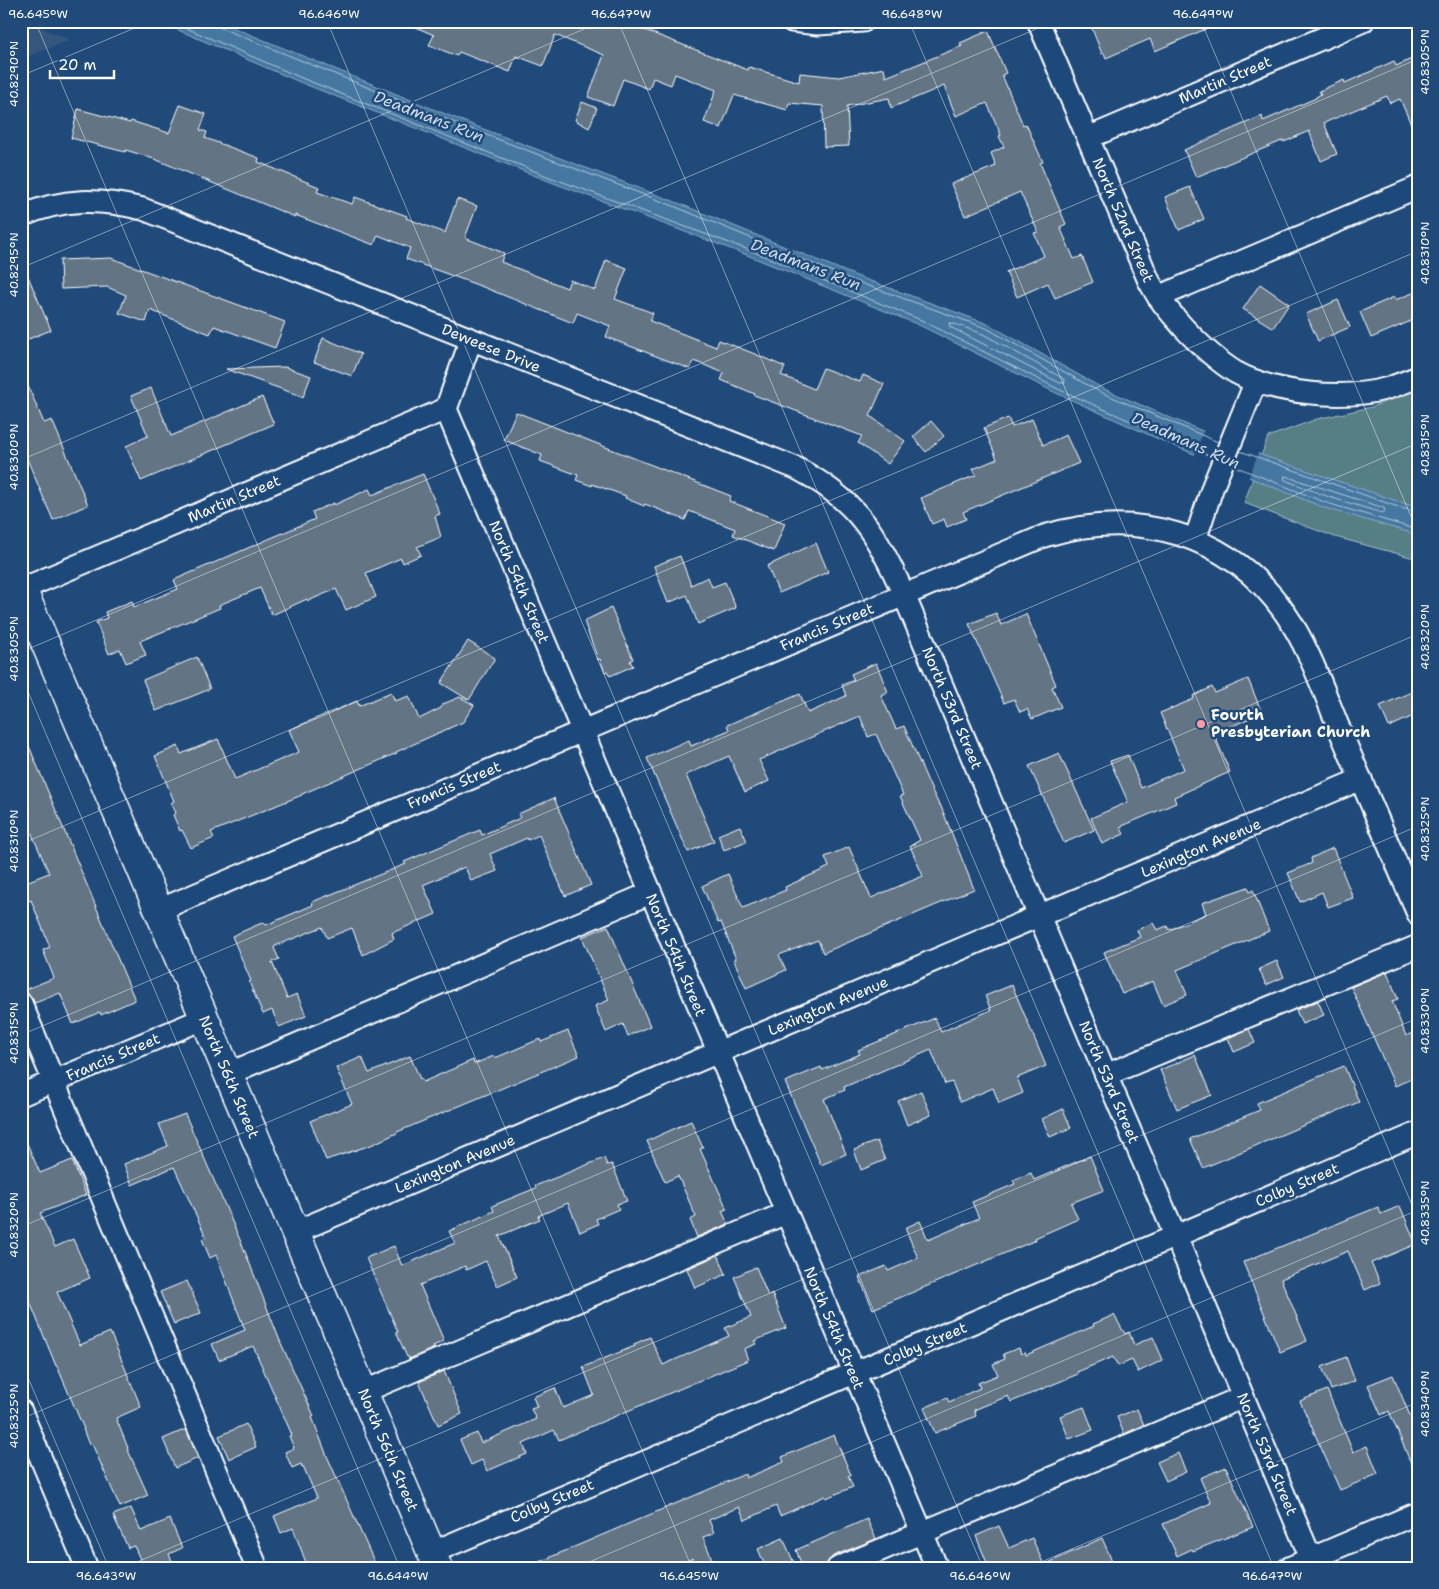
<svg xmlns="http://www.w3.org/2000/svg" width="1439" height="1589" font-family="'Shantell Sans',sans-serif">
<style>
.built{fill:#34577d}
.green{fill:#577e85;stroke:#abbec2}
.water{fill:#4477a1;stroke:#8fadc7}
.pier{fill:#1f4a7a}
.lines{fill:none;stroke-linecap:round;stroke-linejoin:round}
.shore{stroke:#b4c9d9;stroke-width:1}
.building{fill:#647484;stroke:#fff}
.minor-casing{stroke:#fff;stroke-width:25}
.major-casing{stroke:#fff;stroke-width:31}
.minor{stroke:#1f4a7a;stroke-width:21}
.major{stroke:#1f4a7a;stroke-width:28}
.ticks{fill:none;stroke:#fff;stroke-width:1;stroke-opacity:0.45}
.poi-dot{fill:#ff9aa2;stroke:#1f4a7a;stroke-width:2}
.labels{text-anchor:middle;stroke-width:5;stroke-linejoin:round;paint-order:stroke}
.street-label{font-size:15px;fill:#fff;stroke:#1f4a7a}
.poi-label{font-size:15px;font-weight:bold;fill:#fff;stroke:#1f4a7a;text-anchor:start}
.water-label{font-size:16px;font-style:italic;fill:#d0dde8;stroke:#1f4a7a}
.neatline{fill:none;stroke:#fff;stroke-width:2}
.ticks-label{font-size:12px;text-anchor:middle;fill:#fff}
</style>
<rect width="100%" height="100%" fill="#1f4a7a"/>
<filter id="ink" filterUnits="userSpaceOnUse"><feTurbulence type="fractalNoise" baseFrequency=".02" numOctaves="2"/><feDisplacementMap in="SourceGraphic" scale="10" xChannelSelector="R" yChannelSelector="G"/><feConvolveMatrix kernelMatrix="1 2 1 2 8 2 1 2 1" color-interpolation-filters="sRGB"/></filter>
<g filter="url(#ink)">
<polygon class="built" points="21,21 26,21 70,40 21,59"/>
<polygon class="green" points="1418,388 1418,559 1335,537 1244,503 1268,437 1317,419 1372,407"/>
<polygon class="water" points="157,21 217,21 465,122 673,201 854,275 988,324 1102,388 1173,419 1264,456 1418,508 1418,535 1325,508 1253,479 1156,438 1056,393 919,325 747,255 551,182 302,83"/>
<polygon class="pier" points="1204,429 1259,451 1248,480 1194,457"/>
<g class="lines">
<g class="shore">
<polyline points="170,21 304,79 552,178 749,250 921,320 1058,389 1212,457"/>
<polyline points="217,21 218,25 221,28 463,126 671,205 852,280 986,328 1100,392 1218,442"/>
<polygon points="952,323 983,334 1064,379 1065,383 1060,383 950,327 949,324"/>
<polyline points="1240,451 1401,508 1418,512"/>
<polyline points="1234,466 1327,503 1418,530"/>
<polygon points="1285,476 1384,508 1385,511 1382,513 1329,497 1285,480"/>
</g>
</g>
<g class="building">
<polygon points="401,21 621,21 748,70 749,67 799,82 800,73 839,77 884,68 886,77 962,46 960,43 988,31 1006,73 1002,75 1023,125 1026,124 1043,162 1040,163 1066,224 1060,227 1074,259 1082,256 1093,282 1055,298 1048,283 1017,297 1006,272 1044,256 1034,233 1038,232 1020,192 965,216 951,184 996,166 991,153 1004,147 999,136 1001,135 987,103 956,116 944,86 891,108 889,98 847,106 849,146 824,147 823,106 789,103 787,110 734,95 721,128 704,122 716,90 675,74 671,85 653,78 649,89 623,79 613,106 588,97 604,55 555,35 543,66 516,56 510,72 459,52 457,56 429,45 434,35"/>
<polygon points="1089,21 1224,21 1155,51 1150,39 1106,58 1104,53 1102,54"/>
<polygon points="1418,56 1418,140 1400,99 1390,103 1387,96 1324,123 1337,154 1321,161 1309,131 1284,142 1284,140 1196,177 1184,150 1262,116 1263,121 1316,98 1316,97 1321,94 1319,91 1344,80 1345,83 1394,61 1396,66"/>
<polygon points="582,102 597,108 589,128 575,120"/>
<polygon points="180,105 206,114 200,130 207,132 205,138 259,158 258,162 319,187 317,192 352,204 355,197 407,216 406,218 445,233 457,199 477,206 465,238 504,253 501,262 567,288 570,280 595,290 606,260 627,268 615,299 653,313 650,321 716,347 719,340 755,354 785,367 781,375 814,389 823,368 860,382 863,375 884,384 870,416 905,441 888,464 858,443 862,436 754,395 755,394 721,380 724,373 694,361 690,369 606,337 610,326 577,313 573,323 483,287 406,259 410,248 378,235 374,245 295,215 295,217 157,160 126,150 125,152 71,138 78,109 130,123 131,121 169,133"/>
<polygon points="1190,187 1204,219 1179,230 1165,197"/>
<polygon points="111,258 285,322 275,348 214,326 210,334 150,310 146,322 119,313 126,295 107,287 61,289 60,260"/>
<polygon points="21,260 51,330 21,342"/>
<polygon points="1260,284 1289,304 1273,328 1243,309"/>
<polygon points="1418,291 1418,318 1371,338 1360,312 1394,297 1395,300"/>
<polygon points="1338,300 1350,327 1318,341 1306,314"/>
<polygon points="323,338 361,354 352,376 314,362"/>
<polygon points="285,367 311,376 303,397 226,369"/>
<polygon points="21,370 44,423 52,420 88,505 53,520 21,445"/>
<polygon points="151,388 171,436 262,397 274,424 141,481 126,446 148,436 131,396"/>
<polygon points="516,412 731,496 729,501 785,523 774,551 733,535 735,529 689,511 685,520 645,504 644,506 625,498 626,496 592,484 592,486 576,480 578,475 540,461 542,455 504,440"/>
<polygon points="1008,418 1012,427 1032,419 1043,445 1066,435 1079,463 963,512 966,519 947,527 944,519 932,524 921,498 976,475 973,469 997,459 984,428"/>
<polygon points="931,421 944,436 926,452 913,437"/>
<polygon points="423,474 440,514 435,516 441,537 417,547 421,555 403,563 401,558 366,573 376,597 346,610 336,589 308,601 307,599 272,615 260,588 219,605 220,608 140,641 146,655 126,663 120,649 109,654 96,622 107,618 105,612 132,601 134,607 178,589 174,580 315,519 312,512 334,503 334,505 369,489 372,495"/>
<polygon points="816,543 828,572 779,593 767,566"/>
<polygon points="680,556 691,585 708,577 712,587 725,582 736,608 698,624 687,595 668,603 654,566"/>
<polygon points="611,608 633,659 630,661 633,666 610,676 607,671 605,672 600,659 598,660 584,621"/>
<polygon points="996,613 1001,625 1026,614 1056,685 1052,687 1061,707 1032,719 1027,709 1020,712 1014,699 1004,703 969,624"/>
<polygon points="468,641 495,658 469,700 441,683"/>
<polygon points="197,657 210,689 156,711 143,680"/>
<polygon points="876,663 888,692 881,695 896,729 904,726 929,784 939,805 940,804 974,889 823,953 818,940 779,955 786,970 746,988 734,960 736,959 721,922 718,923 702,886 728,874 743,908 786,890 785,887 829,867 825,857 849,847 871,898 923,876 910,846 920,840 900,796 903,795 876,734 868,737 860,716 759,760 769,781 745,792 729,756 686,775 714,841 688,852 647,758 689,740 691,746 729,730 727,725 800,694 808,713 846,696 842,685 854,680 851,674"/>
<polygon points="1248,679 1262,713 1214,734 1230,772 1174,797 1176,803 1120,827 1124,834 1102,844 1091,818 1128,802 1110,761 1128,755 1141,788 1184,769 1160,713 1194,699 1193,696 1212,687 1215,693"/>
<polygon points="1418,689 1418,714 1389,727 1380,706"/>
<polygon points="391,692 395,701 409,696 419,719 441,708 443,704 460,697 474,705 463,722 396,752 397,753 302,794 302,795 211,832 214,838 191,848 182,830 180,831 173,815 176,813 171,803 174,801 155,756 178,746 181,754 218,739 235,779 299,752 289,730 357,701 359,706"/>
<polygon points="21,727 135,1000 101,1015 100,1012 73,1024 60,993 35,1003 32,998 24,990 54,978 43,950 50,947 31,900 21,904 21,884 49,873 21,809"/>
<polygon points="1059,753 1094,830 1064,843 1029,766"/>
<polygon points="554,798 591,885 565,896 539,835 528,840 527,838 490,854 497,871 471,881 465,867 423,885 436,914 392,933 394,939 363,955 352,928 327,938 322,927 275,946 274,948 279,959 272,962 287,998 297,994 306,1016 279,1027 272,1010 263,1014 249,982 251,981 232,936 264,922 266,925 313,905 312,902 406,864 404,862 437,848 480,830 482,835 520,818 518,814"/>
<polygon points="740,826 747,841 724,850 718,835"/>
<polygon points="1333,848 1353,898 1328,907 1322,892 1300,902 1288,873 1312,863 1311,858"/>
<polygon points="1248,887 1250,892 1253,890 1269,931 1177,970 1187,995 1163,1005 1153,981 1122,994 1104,952 1140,937 1137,930 1153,923 1157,930 1167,926 1169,930 1206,914 1202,903"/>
<polygon points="608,926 650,1026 628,1036 623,1024 606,1032 595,1006 609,1000 582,937"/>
<polygon points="1277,961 1284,977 1266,985 1259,969"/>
<polygon points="1387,972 1398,999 1392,1001 1406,1036 1412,1033 1418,1047 1418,1076 1395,1086 1351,987"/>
<polygon points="1012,985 1046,1066 1017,1078 1023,1093 999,1103 993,1088 960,1102 952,1082 945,1084 931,1050 844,1087 845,1090 824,1099 846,1154 821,1165 785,1082 821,1067 822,1070 860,1054 858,1050 935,1018 941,1032 991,1010 985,996"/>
<polygon points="1318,1001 1324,1015 1302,1024 1296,1010"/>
<polygon points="1249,1029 1255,1043 1234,1052 1228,1038"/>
<polygon points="568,1031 579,1056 397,1132 397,1133 371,1145 326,1160 310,1121 352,1104 336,1068 362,1057 369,1073 410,1056 420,1079 421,1079 423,1082 473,1060 474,1064 494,1056 495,1058 540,1039 541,1042"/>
<polygon points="1195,1055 1212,1095 1177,1109 1160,1070"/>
<polygon points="1344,1066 1359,1102 1203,1168 1190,1139 1260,1110 1257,1103"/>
<polygon points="921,1091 931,1115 907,1125 898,1101"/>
<polygon points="1063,1109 1071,1128 1050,1137 1042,1119"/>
<polygon points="185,1114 244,1249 280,1341 314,1416 312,1417 327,1456 377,1568 308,1568 293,1528 281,1533 274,1516 317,1498 303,1466 302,1467 301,1464 292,1468 285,1452 294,1448 289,1436 292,1435 253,1346 219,1360 212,1344 245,1330 216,1255 210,1258 202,1239 206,1237 174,1167 132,1185 124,1164 168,1146 159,1124"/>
<polygon points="691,1121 703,1148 700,1149 727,1209 722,1211 728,1224 697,1237 690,1220 696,1217 678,1176 665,1182 647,1141"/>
<polygon points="21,1130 40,1173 72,1160 86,1195 40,1213 55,1247 73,1239 90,1278 57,1292 80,1345 110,1332 141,1407 116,1418 128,1448 127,1448 148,1495 120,1507 92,1444 89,1445 83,1429 84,1429 57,1366 56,1366 21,1280"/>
<polygon points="877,1141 885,1160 861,1170 854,1150"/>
<polygon points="1090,1156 1104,1190 1071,1203 1078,1219 1035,1238 1036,1240 873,1309 859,1277 886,1266 888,1271 918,1258 905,1228 920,1221 928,1240 979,1218 972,1202 1015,1184 1013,1180 1031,1173 1034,1180"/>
<polygon points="604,1158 607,1165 612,1164 627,1201 617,1204 619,1209 596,1219 598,1224 580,1232 568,1203 538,1216 540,1219 499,1236 517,1277 497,1286 486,1261 466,1270 465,1266 420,1285 444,1341 433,1346 434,1348 409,1359 409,1357 407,1357 396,1332 398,1332 366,1258 394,1246 402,1266 455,1243 449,1231 494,1211 492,1206 536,1188 535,1186"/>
<polygon points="1400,1206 1416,1244 1371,1263 1380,1283 1365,1290 1348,1251 1281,1279 1307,1341 1280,1352 1243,1262 1378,1207 1381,1214"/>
<polygon points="718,1255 726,1274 695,1288 687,1269"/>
<polygon points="756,1267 768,1296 772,1294 786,1328 754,1341 756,1344 744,1349 748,1360 559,1440 554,1430 523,1444 527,1454 487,1471 482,1460 471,1465 460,1440 477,1433 481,1443 536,1419 531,1409 537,1407 533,1397 555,1388 563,1408 594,1395 583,1367 635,1346 634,1344 650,1337 663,1365 729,1336 725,1328 751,1317 734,1277"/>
<polygon points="187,1281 201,1313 174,1324 160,1292"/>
<polygon points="1114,1315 1125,1334 1129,1332 1134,1345 1153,1337 1163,1360 1138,1372 1132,1360 1118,1366 1113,1357 1077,1372 1078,1374 1011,1402 1008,1396 974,1410 976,1416 935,1433 924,1408 947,1398 949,1402 980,1388 978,1383 998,1375 993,1364 1005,1359 1003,1354 1019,1348 1021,1354 1025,1352 1026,1355 1094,1326 1093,1324"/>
<polygon points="1346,1357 1355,1381 1331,1390 1322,1367"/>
<polygon points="444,1371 462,1414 438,1425 419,1382"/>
<polygon points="1393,1375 1418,1435 1418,1480 1389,1411 1381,1415 1368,1385"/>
<polygon points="1327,1390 1353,1452 1367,1446 1378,1474 1340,1490 1300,1401"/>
<polygon points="1084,1407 1093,1430 1069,1439 1060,1416"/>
<polygon points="1137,1409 1144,1425 1124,1434 1117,1417"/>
<polygon points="246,1424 256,1447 229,1459 219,1436"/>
<polygon points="186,1429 198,1458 175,1468 163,1439"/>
<polygon points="834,1435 851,1475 848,1476 853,1487 826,1498 825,1496 780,1516 776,1506 745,1520 739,1507 709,1520 714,1533 703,1537 712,1559 696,1565 693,1558 671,1568 644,1568 641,1561 626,1568 525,1568 745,1474 746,1478 784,1462 782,1457"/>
<polygon points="1178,1453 1186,1472 1166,1481 1157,1462"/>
<polygon points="1226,1467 1253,1527 1193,1551 1192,1549 1177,1556 1163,1524 1211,1503 1200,1478"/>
<polygon points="131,1508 141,1531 170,1519 182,1548 169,1554 175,1568 144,1568 134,1546 128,1548 113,1515"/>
<polygon points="867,1519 876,1539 833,1556 827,1564 817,1568 803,1568 796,1550"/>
<polygon points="999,1526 1009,1548 1032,1538 1044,1565 1102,1538 1115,1568 989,1568 976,1536"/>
<polygon points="783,1538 794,1563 784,1568 766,1568 758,1549"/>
</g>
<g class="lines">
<defs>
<g id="minor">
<polyline points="792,21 818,24 863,21"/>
<path d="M1038,21L1149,281C1158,299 1170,312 1183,327C1198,343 1216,360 1235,372C1274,394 1343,400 1385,389C1396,386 1407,381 1418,377"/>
<polyline points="1088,138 1363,21"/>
<path d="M21,216C64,198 98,198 143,209L796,468C856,499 878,535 904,595L1106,1075L1176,1237L1315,1568"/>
<polyline points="1158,297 1418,187"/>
<polyline points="471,340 446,409 937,1568"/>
<polyline points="1195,540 1213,486 1256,381"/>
<polyline points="22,589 446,409"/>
<path d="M159,910L1044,536C1135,508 1229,533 1285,613C1311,650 1326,699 1344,740C1369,798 1393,856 1418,914"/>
<polyline points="21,1003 257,1568"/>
<polyline points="228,1074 650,893"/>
<polyline points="1106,1075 1418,946"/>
<polyline points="21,1095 205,1018"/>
<polyline points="295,1232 1361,779"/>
<polyline points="363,1392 786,1213"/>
<polyline points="21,1411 87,1568"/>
<polyline points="431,1553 1418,1133"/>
<polyline points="838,1568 1243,1397"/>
<polyline points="1289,1568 1418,1513"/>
</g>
<polyline id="major" points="21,586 438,1568"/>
</defs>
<use href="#minor" class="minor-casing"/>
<use href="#major" class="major-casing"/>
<use href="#minor" class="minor"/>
<use href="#major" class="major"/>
</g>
</g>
<path class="ticks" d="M35,21L692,1568M327,21L983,1568M618,21L1274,1568M909,21L1418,1219M1201,21L1418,533M21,76L151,21M21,268L603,21M21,460L1055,21M21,652L1418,59M21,675L400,1568M21,844L1418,251M21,1035L1418,443M21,1227L1418,634M21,1361L109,1568M21,1419L1418,826M123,1568L1418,1018M575,1568L1418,1210M1027,1568L1418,1402"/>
<circle class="poi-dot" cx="1201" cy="724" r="5"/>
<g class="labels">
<g class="street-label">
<text transform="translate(1225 80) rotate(-23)" y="5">Martin Street</text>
<text transform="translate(1123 220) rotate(67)" y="5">North 52nd Street</text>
<text transform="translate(491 348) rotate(22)" y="5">Deweese Drive</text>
<text transform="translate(234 499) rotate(-23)" y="5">Martin Street</text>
<text transform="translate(519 582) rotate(67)" y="5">North 54th Street</text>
<text transform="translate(827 627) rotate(-23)" y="5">Francis Street</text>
<text transform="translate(952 708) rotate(67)" y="5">North 53rd Street</text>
<text transform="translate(454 785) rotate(-23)" y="5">Francis Street</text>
<text transform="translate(1201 848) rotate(-23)" y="5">Lexington Avenue</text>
<text transform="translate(676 955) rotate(67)" y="5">North 54th Street</text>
<text transform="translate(828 1006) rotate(-23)" y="5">Lexington Avenue</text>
<text transform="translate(113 1057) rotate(-23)" y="5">Francis Street</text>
<text transform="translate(229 1077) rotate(67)" y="5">North 56th Street</text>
<text transform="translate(1109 1082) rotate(67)" y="5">North 53rd Street</text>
<text transform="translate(455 1164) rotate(-23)" y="5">Lexington Avenue</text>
<text transform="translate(1297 1185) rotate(-23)" y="5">Colby Street</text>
<text transform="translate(834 1328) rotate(67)" y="5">North 54th Street</text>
<text transform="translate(925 1344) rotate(-23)" y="5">Colby Street</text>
<text transform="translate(388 1450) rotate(67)" y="5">North 56th Street</text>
<text transform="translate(1267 1454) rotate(67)" y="5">North 53rd Street</text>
<text transform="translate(552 1501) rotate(-23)" y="5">Colby Street</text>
</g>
<g class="poi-label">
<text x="1211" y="720">Fourth<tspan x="1211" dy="17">Presbyterian Church</tspan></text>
</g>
<g class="water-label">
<text transform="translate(429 116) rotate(21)" y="6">Deadmans Run</text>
<text transform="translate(806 264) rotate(21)" y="6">Deadmans Run</text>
<text transform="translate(1186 440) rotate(24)" y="6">Deadmans Run</text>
</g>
</g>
<rect width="1439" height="1589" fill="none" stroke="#1f4a7a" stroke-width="55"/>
<path d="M50 70v8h64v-8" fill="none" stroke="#ffffff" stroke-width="2.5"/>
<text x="58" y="70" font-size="15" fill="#ffffff" stroke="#1f4a7a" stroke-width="4" paint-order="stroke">20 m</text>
<rect x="28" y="28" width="1384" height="1534" class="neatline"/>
<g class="ticks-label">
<text x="38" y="18">96.645°W</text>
<text x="329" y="18">96.646°W</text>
<text x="621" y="18">96.647°W</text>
<text x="912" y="18">96.648°W</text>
<text x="1203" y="18">96.649°W</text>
<text transform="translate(1425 62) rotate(-90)" y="4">40.8305°N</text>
<text transform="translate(14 74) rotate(-90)" y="4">40.8290°N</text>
<text transform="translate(1425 253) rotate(-90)" y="4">40.8310°N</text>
<text transform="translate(14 265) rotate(-90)" y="4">40.8295°N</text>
<text transform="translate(1425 445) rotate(-90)" y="4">40.8315°N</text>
<text transform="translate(14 457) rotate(-90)" y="4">40.8300°N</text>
<text transform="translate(1425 637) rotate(-90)" y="4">40.8320°N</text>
<text transform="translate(14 649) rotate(-90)" y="4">40.8305°N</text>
<text transform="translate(1425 829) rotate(-90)" y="4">40.8325°N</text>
<text transform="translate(14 841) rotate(-90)" y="4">40.8310°N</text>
<text transform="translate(1425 1021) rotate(-90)" y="4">40.8330°N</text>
<text transform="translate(14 1033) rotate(-90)" y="4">40.8315°N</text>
<text transform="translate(1425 1213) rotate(-90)" y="4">40.8335°N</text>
<text transform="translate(14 1225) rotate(-90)" y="4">40.8320°N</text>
<text transform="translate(1425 1404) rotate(-90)" y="4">40.8340°N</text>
<text transform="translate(14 1416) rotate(-90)" y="4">40.8325°N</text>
<text x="106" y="1580">96.643°W</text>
<text x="398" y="1580">96.644°W</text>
<text x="689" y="1580">96.645°W</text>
<text x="980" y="1580">96.646°W</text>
<text x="1272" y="1580">96.647°W</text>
</g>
</svg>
